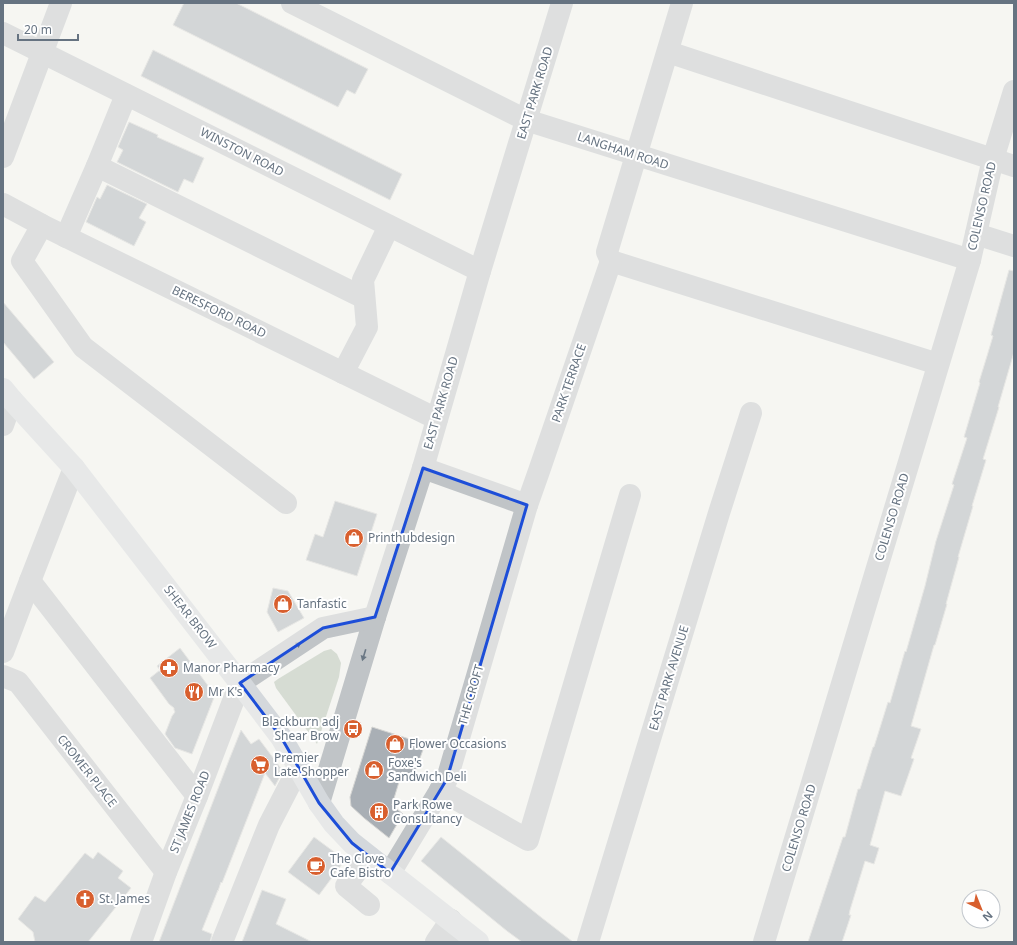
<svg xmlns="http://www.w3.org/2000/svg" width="1017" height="945" font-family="'Noto Sans',sans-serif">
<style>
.green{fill:#d6dcd3}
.building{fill:#a9afb5;stroke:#d6d6d4}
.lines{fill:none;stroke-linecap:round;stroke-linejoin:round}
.minor{stroke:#c0c4c7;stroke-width:22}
.major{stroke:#d4d8dc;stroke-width:22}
.oneway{fill:#6a7784}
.marked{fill:none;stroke:#1d4ed8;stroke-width:3;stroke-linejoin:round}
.labels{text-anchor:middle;stroke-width:4;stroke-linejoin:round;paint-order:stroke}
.street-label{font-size:12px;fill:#667381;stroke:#fff}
.poi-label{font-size:12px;fill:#667381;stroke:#fff;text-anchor:start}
</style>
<rect width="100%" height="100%" fill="#f5f5f2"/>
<polygon class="green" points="331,649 337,654 341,663 339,677 317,744 276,688 274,682 278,679 324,651"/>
<g class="building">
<polygon points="184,3 236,3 368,69 355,94 347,90 338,107 173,25"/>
<polygon points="153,50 402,174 390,200 141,76"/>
<polygon points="129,122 158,135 157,137 204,158 193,183 184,179 178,192 117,162 123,150 118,147"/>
<polygon points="107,185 147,204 139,218 146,222 134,246 86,222 97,197 100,199"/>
<polygon points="1009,270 1014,271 1014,352 998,407 999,407 983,459 986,460 972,506 973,506 958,557 959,557 946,604 947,604 935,645 934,645 911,726 921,729 911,758 914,759 901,796 885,791 870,845 879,848 874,864 865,861 850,910 849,915 851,915 842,942 808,942 843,837 845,837 858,789 860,789 873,747 874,747 888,702 890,703 905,651 906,652 925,586 936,541 954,485 952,484 967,438 964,437 980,383 979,382 987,356 993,336 991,335"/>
<polygon points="3,302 54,362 34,379 3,342"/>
<polygon points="335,501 377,514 357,576 306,560 315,534 323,537"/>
<polygon points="273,588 288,591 304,618 278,632 267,612"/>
<polygon points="180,648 215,695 192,754 175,748 165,734 172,716 175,712 174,710 174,708 169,704 150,678 160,670 157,666"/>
<polygon points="372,727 425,744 414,775 402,772 392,805 403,814 389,838 364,818 351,806 350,797"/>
<polygon points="241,730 251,744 259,739 283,771 275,786 265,773 222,883 221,882 218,891 218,890 202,930 212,934 210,942 159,942 229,760"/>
<polygon points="314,837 345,860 319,895 288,872"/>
<polygon points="441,837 542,918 573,942 522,942 507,931 421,861"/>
<polygon points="98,852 123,871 118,878 131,888 88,942 35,942 33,932 18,919 35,896 45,902 85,853 93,859"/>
<polygon points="262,890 286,899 276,924 312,942 242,942"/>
</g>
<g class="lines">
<g class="minor">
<polyline points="292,3 526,120 970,260"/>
<polyline points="682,3 607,252 611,261 938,364"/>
<polyline points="3,33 480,271"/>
<polyline points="668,52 1014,166"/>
<polyline points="3,157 61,3"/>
<polyline points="97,166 364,298"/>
<polyline points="3,204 42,225 437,419"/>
<polyline points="42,225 22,261 83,347 286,503"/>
<polyline points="976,234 1014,246"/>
<polyline points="66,237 97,166 126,95"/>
<polyline points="343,373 367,327 363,280 389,226"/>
<polyline points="3,425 12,400"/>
<polyline points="423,468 527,505"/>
<polyline points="30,581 197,796"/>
<polyline points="3,652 30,581 74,468"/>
<polyline points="3,676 18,682 166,872"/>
<polyline points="440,790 528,840 630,495"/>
<polyline points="319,803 375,617 423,468 480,271 562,3"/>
<polyline points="368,856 346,886 369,905"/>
<polyline points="390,873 447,779 527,505 539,471 611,261"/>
<polyline points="451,920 457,942"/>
<polyline points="141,942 166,872 197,796 240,683 323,628 375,617"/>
<polyline points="222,942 269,825 299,767"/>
<polyline points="436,942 451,920"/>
<polyline points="588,942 719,513 751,413"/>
<polyline points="764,942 970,260 993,159 1014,91"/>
</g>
<polyline class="major" points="3,389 12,400 74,468 240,683 281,737 319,803 334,824 352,843 390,873 478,942"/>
</g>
<defs><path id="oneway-solid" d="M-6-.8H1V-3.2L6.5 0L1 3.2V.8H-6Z"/></defs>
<g class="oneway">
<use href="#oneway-solid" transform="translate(296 646) rotate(-34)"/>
<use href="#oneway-solid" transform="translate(364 655) rotate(107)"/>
</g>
<path d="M0 0H1017V945H0ZM423,468L527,505L447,779L390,873L352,843L319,803L281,737L240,683L323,628L375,617Z" fill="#f5f5f2" fill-opacity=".55" fill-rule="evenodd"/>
<path class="marked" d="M423,468L527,505L447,779L390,873L352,843L319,803L281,737L240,683L323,628L375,617Z"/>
<defs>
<symbol id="shop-disc" viewBox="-11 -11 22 22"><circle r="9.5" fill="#d85f2e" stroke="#fff"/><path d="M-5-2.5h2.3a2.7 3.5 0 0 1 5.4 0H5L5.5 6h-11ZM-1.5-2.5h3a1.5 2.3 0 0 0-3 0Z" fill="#fff"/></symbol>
<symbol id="pharmacy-disc" viewBox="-11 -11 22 22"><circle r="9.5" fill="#d85f2e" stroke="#fff"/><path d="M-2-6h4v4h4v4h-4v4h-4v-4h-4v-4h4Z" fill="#fff"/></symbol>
<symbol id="restaurant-disc" viewBox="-11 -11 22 22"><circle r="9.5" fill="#d85f2e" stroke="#fff"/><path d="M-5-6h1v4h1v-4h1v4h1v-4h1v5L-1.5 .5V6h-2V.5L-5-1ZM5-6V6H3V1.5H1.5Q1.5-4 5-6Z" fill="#fff"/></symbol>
<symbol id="bus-disc" viewBox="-11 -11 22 22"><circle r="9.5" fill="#d85f2e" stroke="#fff"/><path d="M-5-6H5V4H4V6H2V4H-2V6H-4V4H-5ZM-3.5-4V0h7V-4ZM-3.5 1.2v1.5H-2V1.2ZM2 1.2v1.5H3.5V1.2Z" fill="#fff"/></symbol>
<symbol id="supermarket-disc" viewBox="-11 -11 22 22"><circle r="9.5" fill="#d85f2e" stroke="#fff"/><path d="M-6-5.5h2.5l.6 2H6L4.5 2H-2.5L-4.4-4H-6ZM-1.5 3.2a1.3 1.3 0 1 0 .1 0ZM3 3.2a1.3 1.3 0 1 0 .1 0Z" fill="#fff"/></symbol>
<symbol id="building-disc" viewBox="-11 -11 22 22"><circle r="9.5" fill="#d85f2e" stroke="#fff"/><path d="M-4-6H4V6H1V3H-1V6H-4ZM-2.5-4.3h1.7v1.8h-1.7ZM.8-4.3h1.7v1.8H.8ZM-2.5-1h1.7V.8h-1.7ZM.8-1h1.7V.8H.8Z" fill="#fff"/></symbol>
<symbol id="cafe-disc" viewBox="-11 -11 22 22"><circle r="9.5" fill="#d85f2e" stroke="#fff"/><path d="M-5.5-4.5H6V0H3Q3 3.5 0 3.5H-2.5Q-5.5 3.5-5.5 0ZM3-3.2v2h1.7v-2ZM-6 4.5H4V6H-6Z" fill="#fff"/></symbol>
<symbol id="church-disc" viewBox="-11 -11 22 22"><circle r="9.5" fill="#d85f2e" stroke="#fff"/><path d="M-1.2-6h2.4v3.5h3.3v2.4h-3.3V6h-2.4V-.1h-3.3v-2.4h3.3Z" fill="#fff"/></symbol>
</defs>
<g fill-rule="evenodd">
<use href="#shop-disc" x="343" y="527" width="22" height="22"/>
<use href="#shop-disc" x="272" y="593" width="22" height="22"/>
<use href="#pharmacy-disc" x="158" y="657" width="22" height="22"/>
<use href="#restaurant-disc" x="183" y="681" width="22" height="22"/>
<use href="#bus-disc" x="342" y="718" width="22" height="22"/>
<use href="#shop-disc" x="384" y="733" width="22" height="22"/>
<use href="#supermarket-disc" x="249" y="754" width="22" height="22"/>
<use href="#shop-disc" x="363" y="759" width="22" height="22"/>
<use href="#building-disc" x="368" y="801" width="22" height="22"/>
<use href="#cafe-disc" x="305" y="855" width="22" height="22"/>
<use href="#church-disc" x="74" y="888" width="22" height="22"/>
</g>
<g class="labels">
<g class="street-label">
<text transform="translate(535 93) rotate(-73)" y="4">EAST PARK ROAD</text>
<text transform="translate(623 151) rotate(18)" y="4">LANGHAM ROAD</text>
<text transform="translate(242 152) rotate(27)" y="4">WINSTON ROAD</text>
<text transform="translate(982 206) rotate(-77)" y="4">COLENSO ROAD</text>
<text transform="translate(219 312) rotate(26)" y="4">BERESFORD ROAD</text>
<text transform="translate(569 383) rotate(-71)" y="4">PARK TERRACE</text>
<text transform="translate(441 403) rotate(-74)" y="4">EAST PARK ROAD</text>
<text transform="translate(892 517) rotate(-73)" y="4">COLENSO ROAD</text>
<text transform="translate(190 617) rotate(52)" y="4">SHEAR BROW</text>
<text transform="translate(669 678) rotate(-73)" y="4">EAST PARK AVENUE</text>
<text transform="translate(471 695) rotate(-74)" y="4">THE CROFT</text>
<text transform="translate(87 771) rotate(52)" y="4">CROMER PLACE</text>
<text transform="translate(190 812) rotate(-68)" y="4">ST JAMES ROAD</text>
<text transform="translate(799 828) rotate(-73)" y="4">COLENSO ROAD</text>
</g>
<g class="poi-label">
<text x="368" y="542">Printhubdesign</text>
<text x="297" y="608">Tanfastic</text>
<text x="183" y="672">Manor Pharmacy</text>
<text x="208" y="696">Mr K's</text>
<text x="339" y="726" text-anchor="end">Blackburn adj<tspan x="339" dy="14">Shear Brow</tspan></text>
<text x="409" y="748">Flower Occasions</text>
<text x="274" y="762">Premier<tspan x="274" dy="14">Late Shopper</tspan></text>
<text x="388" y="767">Foxe's<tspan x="388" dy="14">Sandwich Deli</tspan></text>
<text x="393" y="809">Park Rowe<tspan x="393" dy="14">Consultancy</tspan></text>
<text x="330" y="863">The Clove<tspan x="330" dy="14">Cafe Bistro</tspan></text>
<text x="99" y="903">St. James</text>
</g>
</g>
<rect width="1017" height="945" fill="none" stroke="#667381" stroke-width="8"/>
<g transform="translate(981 909) rotate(137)"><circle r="19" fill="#ffffff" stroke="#c2c7cd"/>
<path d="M0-3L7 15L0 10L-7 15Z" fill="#d85f2e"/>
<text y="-6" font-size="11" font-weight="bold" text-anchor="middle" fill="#667381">N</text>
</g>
<path d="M18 34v6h60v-6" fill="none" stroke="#667381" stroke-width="2"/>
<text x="24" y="34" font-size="12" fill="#667381" stroke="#ffffff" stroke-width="3" paint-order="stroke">20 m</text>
</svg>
